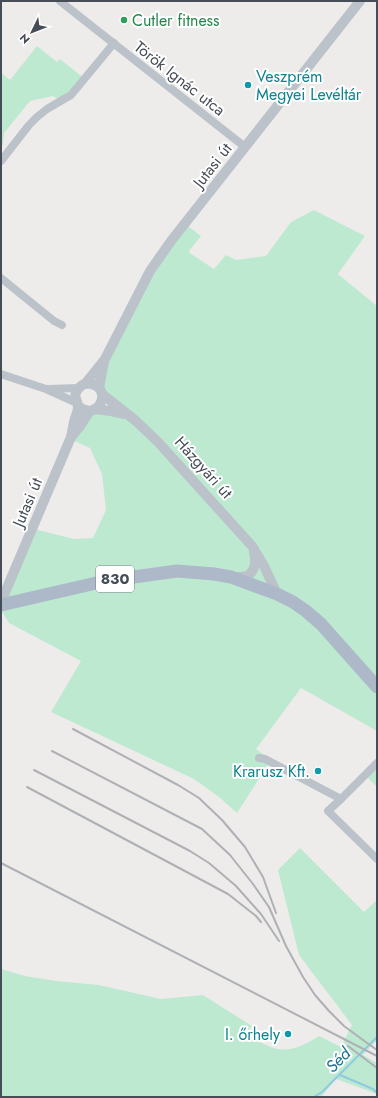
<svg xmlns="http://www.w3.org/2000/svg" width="378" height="1098" font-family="Jost,sans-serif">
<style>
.green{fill:#bde9d1}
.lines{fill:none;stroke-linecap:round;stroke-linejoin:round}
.stream{stroke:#8ecae1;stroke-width:2}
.minor{stroke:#bbc2ca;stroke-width:8}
.tertiary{stroke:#bbc2ca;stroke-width:10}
.primary{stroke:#adb9c8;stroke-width:13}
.rail{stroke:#aeb0b5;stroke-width:2}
.leisure-dot{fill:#2e9e5b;stroke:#fff;stroke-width:1.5}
.culture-dot{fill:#0f9aa8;stroke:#fff;stroke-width:1.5}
.labels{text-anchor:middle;stroke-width:4;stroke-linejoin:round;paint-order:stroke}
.shield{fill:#fff;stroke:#7e8289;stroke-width:1}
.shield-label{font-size:15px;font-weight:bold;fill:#464d57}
.leisure-label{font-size:16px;fill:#27864d;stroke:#fff;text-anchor:start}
.culture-label{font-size:16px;fill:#0d838f;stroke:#fff;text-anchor:end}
.street-label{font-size:16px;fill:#464d57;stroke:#fff}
.water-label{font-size:17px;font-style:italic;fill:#1a7396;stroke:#fff}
</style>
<rect width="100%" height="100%" fill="#eeeceb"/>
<g class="green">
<polygon points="37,46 57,62 60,59 85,79 61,101 53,96 30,101 4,133 3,145 1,143 1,73 10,80"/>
<polygon points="314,210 365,236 338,274 377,306 377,731 301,688 256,749 271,760 237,813 219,797 194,779 51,712 81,661 9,623 1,610 30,528 74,539 93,538 106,510 102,474 90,448 70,439 90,411 123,414 103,393 108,352 184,223 201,236 189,251 190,253 214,269 226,255 236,260 266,256 291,222"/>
<polygon points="377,765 377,787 366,776"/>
<path d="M300,848L364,912L377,900V1040L363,1055L377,1063V1094L336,1079L321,1097H1V969L25,976L56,981L99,985L161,999L203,995L252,1026L246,1033C254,1038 262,1044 271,1047C288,1054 305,1045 319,1036L341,1047L352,1025L299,955L278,870Z"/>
</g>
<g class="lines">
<g class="stream">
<polyline points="340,1075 373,1089 377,1093"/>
<polyline points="314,1097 322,1092 377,1037"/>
</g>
<g class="minor">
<polyline points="60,1 245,147"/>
<polyline points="1,161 29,125 37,117 47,109 71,95 114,43"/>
<polyline points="1,278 54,321 62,325"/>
<polyline points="1,374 46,389 77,403"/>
<polyline points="48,389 79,388"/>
<polyline points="259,758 265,759 341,799 377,763"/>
<polyline points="341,799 328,811 377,859"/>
</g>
<g class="tertiary">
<polyline points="85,384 105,359 150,271 171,241 360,1"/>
<polyline points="99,388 104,361"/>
<polyline points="102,394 136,421 158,442 252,546 264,566 277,594"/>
<polyline points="95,409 111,411 125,414"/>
<polyline points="71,437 80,426 90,411"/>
<path d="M234,577C238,577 243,577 247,576C256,571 256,560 254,552"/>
<path d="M1,602L71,437C72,432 73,427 74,422C75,417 78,412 78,407C78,400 71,395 80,387C83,384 87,383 91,384C113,388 99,423 78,406"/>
</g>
<polyline class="primary" points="1,605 105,581 177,571 214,574 231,577 277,594 293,602 306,611 321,624 377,687"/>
<g class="rail">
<polyline points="73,729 178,785 199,798 222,820 245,847 263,877 276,913"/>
<polyline points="52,751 202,829 230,855 253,884 269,907 286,946 303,977 315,995 329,1011 344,1026 363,1040 377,1050"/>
<polyline points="34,770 190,851 209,863 236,886 261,914 279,941"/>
<polyline points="27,787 228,894 256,916 261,922"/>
<polyline points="1,863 377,1056"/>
<polyline points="348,1046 377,1068"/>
</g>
</g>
<circle class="leisure-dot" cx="124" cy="20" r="4"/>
<g class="culture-dot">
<circle cx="248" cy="85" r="4"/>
<circle cx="318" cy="771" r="4"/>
<circle cx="288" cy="1034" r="4"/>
</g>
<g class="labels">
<rect class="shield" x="96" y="566" width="38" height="26" rx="3"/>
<g class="shield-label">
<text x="115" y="584">830</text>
</g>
<g class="leisure-label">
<text x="132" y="26">Cutler fitness</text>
</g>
<g class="culture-label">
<text x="256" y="82" text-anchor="start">Veszprém<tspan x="256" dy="18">Megyei Levéltár</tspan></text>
<text x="310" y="777">Krarusz Kft.</text>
<text x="280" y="1040">I. őrhely</text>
</g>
<g class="street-label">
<text transform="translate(180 78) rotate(38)" y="6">Török Ignác utca</text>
<text transform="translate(212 165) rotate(-52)" y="6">Jutasi út</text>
<text transform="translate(204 467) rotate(48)" y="6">Házgyári út</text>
<text transform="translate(27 502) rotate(-67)" y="6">Jutasi út</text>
</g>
<g class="water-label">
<text transform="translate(338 1060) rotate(-45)" y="6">Séd</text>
</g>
</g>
<rect width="378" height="1098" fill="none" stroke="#464d57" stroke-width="4"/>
<g transform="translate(32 32) rotate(227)" stroke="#ffffff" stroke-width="3" paint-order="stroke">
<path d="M0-3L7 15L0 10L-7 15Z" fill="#464d57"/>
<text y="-6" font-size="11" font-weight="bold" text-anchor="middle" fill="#464d57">N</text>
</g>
</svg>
